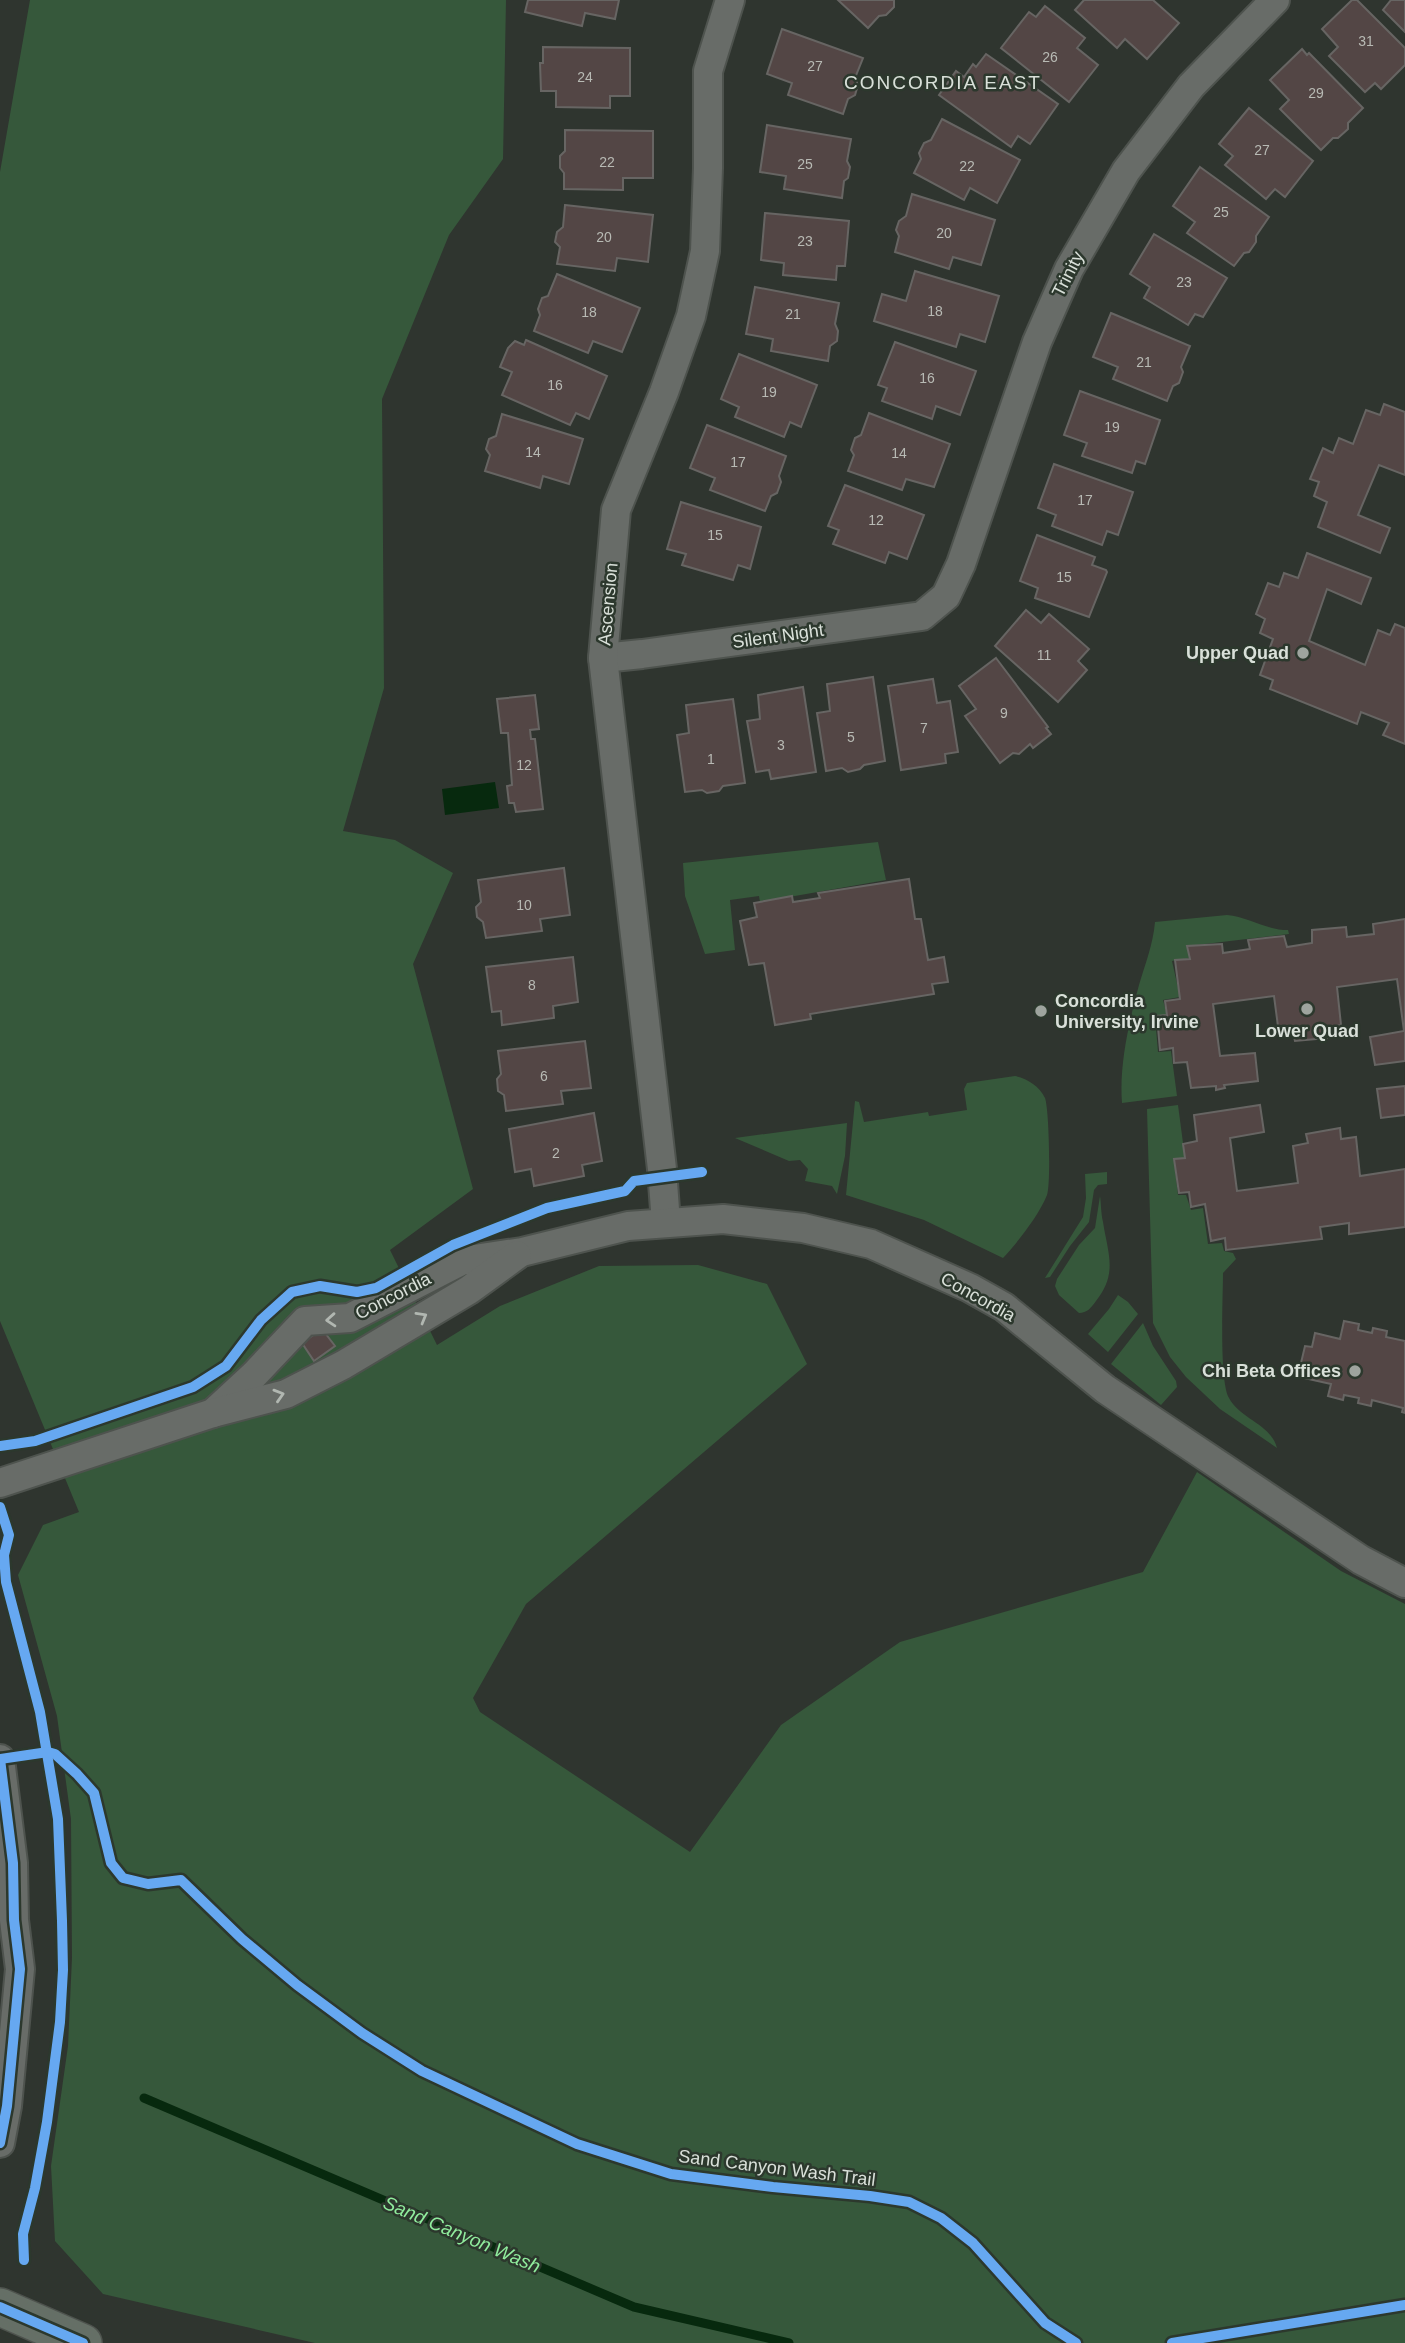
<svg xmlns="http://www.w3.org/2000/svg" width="1405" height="2343" font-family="Helvetica,sans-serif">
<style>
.green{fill:#36583b}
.water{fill:#07290e}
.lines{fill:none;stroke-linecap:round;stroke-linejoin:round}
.stream{stroke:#07290e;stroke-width:9}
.building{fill:#534645;stroke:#676563;stroke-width:2}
.minor-casing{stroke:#4e534e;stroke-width:32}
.major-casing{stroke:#4e534e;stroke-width:40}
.minor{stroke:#686c68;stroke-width:28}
.major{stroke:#656f66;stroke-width:37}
.cycleway-casing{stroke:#2c382d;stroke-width:15}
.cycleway{stroke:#66a8f1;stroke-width:10}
.oneway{stroke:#b1b7b1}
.poi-dot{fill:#9ea49e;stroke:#2c382d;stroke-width:2.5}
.labels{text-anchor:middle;stroke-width:5;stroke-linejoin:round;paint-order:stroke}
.number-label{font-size:14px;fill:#b8bab4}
.street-label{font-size:18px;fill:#d9e0d9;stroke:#2c382d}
.poi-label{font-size:18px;font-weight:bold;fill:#d9e0d9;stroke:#2c382d;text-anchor:end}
.neighbourhood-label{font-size:19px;letter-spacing:2px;fill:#d9e0d9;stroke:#2c382d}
.water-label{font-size:19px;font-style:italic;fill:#90ec9d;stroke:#2c382d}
</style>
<rect width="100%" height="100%" fill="#2f352f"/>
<g class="green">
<polygon points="30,0 506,0 503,159 449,235 382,399 384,688 343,831 395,840 453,873 413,964 473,1189 390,1250 437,1345 500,1306 599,1266 698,1265 767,1284 807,1364 526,1604 473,1698 480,1712 690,1852 781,1725 900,1642 1143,1572 1197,1472 1341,1571 1405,1604 1405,2343 315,2343 103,2294 55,2241 51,2166 68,2046 72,1958 71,1819 57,1716 18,1575 43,1525 79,1512 0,1321 0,172"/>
<polygon points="878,842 886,880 760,902 759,896 730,900 735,950 705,954 685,896 683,863"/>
<path d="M1227,915C1248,917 1266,930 1288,930L1289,934L1188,946L1189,958L1172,961L1180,997L1163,1000L1167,1015L1155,1017L1158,1052L1171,1051L1177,1096L1122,1103C1119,1065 1129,1022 1139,985C1145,964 1153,945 1155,922Z"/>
<path d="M1015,1076C1028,1079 1039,1086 1045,1098C1049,1108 1051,1184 1047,1195C1039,1215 1018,1242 1003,1258L924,1220L846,1195L855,1101L859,1102L864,1122L928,1112L929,1116L967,1110L964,1089L967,1083Z"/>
<path d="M1178,1105L1185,1158L1174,1160L1178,1195H1186L1191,1210L1203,1208L1208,1244L1222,1243L1224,1251L1233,1253L1236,1259L1223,1273C1223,1297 1219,1381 1229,1398C1240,1419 1271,1424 1277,1448L1220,1409L1186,1377L1170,1357L1153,1323L1147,1109Z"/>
<polygon points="847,1123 845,1156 837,1194 832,1186 805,1181 808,1169 800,1160 789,1161 735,1138"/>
<polygon points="1107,1172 1107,1184 1098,1185 1094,1190 1089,1222 1070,1246 1050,1277 1045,1278 1083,1217 1086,1198 1085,1174"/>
<path d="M1100,1196C1101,1202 1101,1214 1103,1222C1108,1254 1118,1273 1096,1301C1091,1308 1087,1313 1079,1313L1059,1295L1055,1286L1057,1279L1079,1245L1095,1228Z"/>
<polygon points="1118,1295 1128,1302 1138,1314 1108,1352 1088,1334 1109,1309"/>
<polygon points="1143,1323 1153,1346 1176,1381 1177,1387 1161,1405 1111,1364"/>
</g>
<polygon class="water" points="495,782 499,808 445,815 442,789"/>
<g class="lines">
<polyline class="stream" points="144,2098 634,2307 789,2343"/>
</g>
<g class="building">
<polygon points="528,0 619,0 615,19 585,13 582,26 525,12"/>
<polygon points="838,0 894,0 894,7 886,15 879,16 868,28"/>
<polygon points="1084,0 1153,0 1179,23 1147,59 1125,39 1117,48 1075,10"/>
<polygon points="1352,0 1357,0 1405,48 1405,65 1381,89 1375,83 1365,92 1329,56 1338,47 1322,29"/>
<polygon points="1391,0 1405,0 1405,32 1383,10"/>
<polygon points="1045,6 1085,38 1077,48 1098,65 1069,102 1001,48 1029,12 1036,17"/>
<polygon points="782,29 863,58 855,78 858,85 855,95 848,99 843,114 788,95 792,83 767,74"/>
<polygon points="543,47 630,48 630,96 610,96 610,108 556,107 556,91 541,91 540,63 543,63"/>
<polygon points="1302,49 1307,55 1309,53 1363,108 1348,123 1348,129 1338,138 1333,138 1321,150 1280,109 1289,100 1270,80"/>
<polygon points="986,54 1058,104 1030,144 1018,136 1011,147 939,95 956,71 964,77 973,64 976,67"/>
<polygon points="1249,108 1313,161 1285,197 1275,189 1266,199 1225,165 1233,156 1219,144"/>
<polygon points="942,119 1020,160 997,203 970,188 964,200 914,173 921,159 919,153 924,143 931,140"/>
<polygon points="767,125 851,139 847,161 850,167 848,178 844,181 842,198 784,189 786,176 760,172"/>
<polygon points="565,130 653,131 653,178 623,178 623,190 564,189 564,173 560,168 560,156 565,151"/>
<polygon points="1200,167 1269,217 1256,236 1256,242 1249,252 1244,253 1234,266 1187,233 1195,222 1173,206"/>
<polygon points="912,194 995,220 981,265 953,257 949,269 895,252 899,236 896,230 899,221 906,216"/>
<polygon points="565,205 653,215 648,262 617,258 615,271 557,264 560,247 555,242 557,232 563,227"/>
<polygon points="765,213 849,221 845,266 837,266 836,280 783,275 784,263 761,260"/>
<polygon points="1154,234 1227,278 1203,317 1195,314 1188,325 1144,298 1150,287 1130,274"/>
<polygon points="915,271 999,296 985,342 960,334 956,347 874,321 882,294 906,301"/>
<polygon points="557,274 640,308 622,352 593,341 588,353 534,331 540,315 538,309 542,298 548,296"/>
<polygon points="755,287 839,303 835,324 838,331 837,341 830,346 828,361 771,351 773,339 746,334"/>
<polygon points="1111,313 1190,346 1181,367 1183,372 1179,383 1173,386 1167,401 1113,379 1118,367 1093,357"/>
<polygon points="526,340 607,376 589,419 576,413 570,425 502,395 512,372 500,367 508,348 515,341 524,345"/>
<polygon points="895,342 976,371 960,415 936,406 932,419 882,401 887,388 878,385"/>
<polygon points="739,354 817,385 801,427 790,422 784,437 735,417 739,407 721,399"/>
<polygon points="1080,391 1160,420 1145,464 1136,461 1132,473 1082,456 1087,443 1064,435"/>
<polygon points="1384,404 1405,412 1405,475 1379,465 1358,515 1390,528 1380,553 1318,527 1327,502 1314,496 1319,482 1310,479 1323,448 1333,453 1339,438 1353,444 1366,410 1380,415"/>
<polygon points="869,413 950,444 934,487 906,479 902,490 848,471 854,455 851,450 855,438 861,435"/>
<polygon points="502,414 583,439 569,484 543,476 540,488 485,471 490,455 486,449 489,439 496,436"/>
<polygon points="707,425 786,456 779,476 781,482 777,493 771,496 765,511 710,490 715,478 690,468"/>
<polygon points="1054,464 1133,492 1118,535 1107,531 1102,545 1052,526 1056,515 1038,508"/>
<polygon points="845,485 924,515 907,559 889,552 885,563 833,544 839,530 828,526"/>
<polygon points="681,502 761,527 750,569 738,565 733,580 682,565 686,554 667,549"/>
<polygon points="1037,535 1095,557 1092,565 1106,570 1107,572 1089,617 1035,598 1038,588 1020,581"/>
<polygon points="1307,553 1371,578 1361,604 1327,589 1309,641 1365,665 1378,630 1390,635 1395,624 1405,628 1405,744 1383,735 1389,723 1361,712 1357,724 1270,689 1273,680 1260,675 1273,639 1260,633 1265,619 1256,614 1268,583 1279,587 1284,573 1298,578"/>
<polygon points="1026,610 1041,623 1049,614 1089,649 1078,661 1087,670 1058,702 995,646"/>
<polygon points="996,658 1048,727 1046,728 1051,734 1033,748 1030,744 1019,754 1013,753 1000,763 965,716 976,709 959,686"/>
<polygon points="873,677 885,761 864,765 860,769 848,772 842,768 826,771 817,713 830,711 827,684"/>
<polygon points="933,679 937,703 950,701 958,752 945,754 946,763 901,770 888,686"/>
<polygon points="803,687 816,772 771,779 769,770 756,772 747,721 760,719 758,695"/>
<polygon points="535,695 539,729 530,730 531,739 535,739 543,809 516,812 514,803 509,803 507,786 512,785 508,733 501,733 497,699"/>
<polygon points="733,699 745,783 723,786 719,791 707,793 702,790 685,792 677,735 689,733 686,705"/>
<polygon points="564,868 570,915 540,919 542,931 486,938 483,922 477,917 476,907 481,902 478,880"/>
<polygon points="909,879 915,919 921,919 928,960 944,957 948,982 932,984 934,994 810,1014 811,1019 775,1025 764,963 749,965 740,921 757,917 754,903 792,896 793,902 820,898 818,893"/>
<polygon points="1405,919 1405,1061 1375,1065 1370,1037 1404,1031 1397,979 1337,987 1341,1025 1327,1028 1327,1038 1295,1041 1293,1032 1279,1034 1274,996 1213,1004 1220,1056 1255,1053 1258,1081 1224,1085 1225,1088 1216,1090 1216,1086 1191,1088 1187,1062 1174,1063 1173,1048 1160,1050 1157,1016 1167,1015 1165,1001 1180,999 1175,960 1190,959 1187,946 1222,944 1223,953 1250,949 1248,940 1284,936 1287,947 1312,943 1312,930 1346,927 1347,937 1374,934 1373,924"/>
<polygon points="573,957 578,1002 553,1006 554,1018 502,1025 501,1011 492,1012 486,967"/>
<polygon points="585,1041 591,1088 561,1091 563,1104 506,1111 504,1095 498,1091 497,1079 501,1074 498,1051"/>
<polygon points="1405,1086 1405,1115 1381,1118 1377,1089"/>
<polygon points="1260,1105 1264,1132 1230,1138 1237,1191 1298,1183 1293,1146 1308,1143 1306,1134 1340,1128 1341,1139 1356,1137 1360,1176 1405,1169 1405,1227 1349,1234 1349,1223 1320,1227 1322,1239 1226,1250 1225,1238 1211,1241 1205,1204 1191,1207 1189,1192 1179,1193 1174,1159 1185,1158 1183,1144 1197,1141 1194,1115"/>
<polygon points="594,1113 602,1161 582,1165 584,1176 534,1186 531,1169 515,1172 509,1129"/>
<polygon points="1344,1321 1359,1324 1358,1330 1372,1333 1373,1328 1387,1331 1386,1337 1405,1341 1405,1413 1402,1412 1403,1408 1372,1400 1371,1406 1358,1403 1359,1398 1344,1395 1343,1400 1328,1396 1331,1384 1304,1378 1307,1364 1301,1363 1305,1346 1312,1347 1315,1333 1340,1339"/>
<polygon points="322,1329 335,1346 314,1361 302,1343"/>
</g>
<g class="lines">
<defs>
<g id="minor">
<polyline points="603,658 642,654 922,616 946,596 961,564 1037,342 1069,269 1126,171 1191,86 1275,0"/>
<polyline points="666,1223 662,1169 603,658 616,510 664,392 691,316 705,251 708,168 708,71 730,0"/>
<polyline points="213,1413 254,1375 305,1321 350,1318 461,1261 522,1252 628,1226 723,1219 803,1228 871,1244 970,1288 1004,1307 1105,1389 1361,1560 1405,1583"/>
<polyline points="0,1483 213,1413 286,1394 343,1365 469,1290 517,1255"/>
<polyline points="0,1759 13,1863 14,1920 20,1969 7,2106 0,2143"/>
</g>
<polyline id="major" points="0,2307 83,2343"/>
</defs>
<use href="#minor" class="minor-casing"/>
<use href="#major" class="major-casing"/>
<use href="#minor" class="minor"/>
<use href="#major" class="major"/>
<defs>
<g id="cycleway">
<polyline points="0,1446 35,1441 193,1387 226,1366 261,1320 292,1292 320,1286 357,1292 376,1288 453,1245 547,1208 625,1191 634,1181 702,1172"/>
<polyline points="0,1507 9,1535 4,1555 6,1582 40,1712 58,1819 62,1921 63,1970 60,2022 47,2122 35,2188 23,2234 24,2260"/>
<polyline points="0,1759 48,1752 55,1754 77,1774 94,1793 111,1863 123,1878 148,1884 181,1880 242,1939 297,1985 362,2033 422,2071 577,2144 671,2174 773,2187 870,2196 909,2202 941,2218 973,2243 1045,2323 1076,2343"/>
<polyline points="0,1759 13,1863 14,1920 20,1969 7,2106 0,2143"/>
<polyline points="0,2307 83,2343"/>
<polyline points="1172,2343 1405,2305"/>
</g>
</defs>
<use href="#cycleway" class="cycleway-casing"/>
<use href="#cycleway" class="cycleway"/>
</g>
<defs><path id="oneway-chevron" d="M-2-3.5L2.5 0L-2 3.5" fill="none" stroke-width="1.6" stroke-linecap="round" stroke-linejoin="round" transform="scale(1.75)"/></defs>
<g class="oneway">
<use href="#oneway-chevron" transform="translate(422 1317) rotate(-30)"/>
<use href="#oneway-chevron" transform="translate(331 1320) rotate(176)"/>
<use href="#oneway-chevron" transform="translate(279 1395) rotate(-17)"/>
</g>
<g class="poi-dot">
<circle cx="1303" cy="653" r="7"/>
<circle cx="1307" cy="1009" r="7"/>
<circle cx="1041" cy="1011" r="7"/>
<circle cx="1355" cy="1371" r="7"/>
</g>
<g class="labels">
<g class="number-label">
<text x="1366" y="46">31</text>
<text x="1050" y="62">26</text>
<text x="815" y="71">27</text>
<text x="585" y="82">24</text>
<text x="1316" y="98">29</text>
<text x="1262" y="155">27</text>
<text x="607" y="167">22</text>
<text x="805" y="169">25</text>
<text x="967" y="171">22</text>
<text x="1221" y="217">25</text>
<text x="944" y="238">20</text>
<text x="604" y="242">20</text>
<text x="805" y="246">23</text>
<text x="1184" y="287">23</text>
<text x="935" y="316">18</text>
<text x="589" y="317">18</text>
<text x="793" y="319">21</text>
<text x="1144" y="367">21</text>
<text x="927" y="383">16</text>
<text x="555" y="390">16</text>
<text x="769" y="397">19</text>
<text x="1112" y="432">19</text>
<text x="533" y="457">14</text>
<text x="899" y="458">14</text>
<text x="738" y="467">17</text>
<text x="1085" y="505">17</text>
<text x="876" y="525">12</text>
<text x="715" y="540">15</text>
<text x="1064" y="582">15</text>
<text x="1044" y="660">11</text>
<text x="1004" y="718">9</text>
<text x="924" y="733">7</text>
<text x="851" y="742">5</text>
<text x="781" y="750">3</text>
<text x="711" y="764">1</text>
<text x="524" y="770">12</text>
<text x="524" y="910">10</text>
<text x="532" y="990">8</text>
<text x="544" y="1081">6</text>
<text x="556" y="1158">2</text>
</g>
<g class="street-label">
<text transform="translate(1068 274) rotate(-63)" y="6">Trinity</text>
<text transform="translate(608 604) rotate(-85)" y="6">Ascension</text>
<text transform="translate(778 636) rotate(-8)" y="6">Silent Night</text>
<text transform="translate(393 1296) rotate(-27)" y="6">Concordia</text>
<text transform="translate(978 1297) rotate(29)" y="6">Concordia</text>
<text transform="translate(777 2168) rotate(7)" y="6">Sand Canyon Wash Trail</text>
</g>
<g class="poi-label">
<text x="1289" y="659">Upper Quad</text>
<text x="1055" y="1007" text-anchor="start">Concordia<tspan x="1055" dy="21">University, Irvine</tspan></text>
<text x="1307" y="1037" text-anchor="middle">Lower Quad</text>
<text x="1341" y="1377">Chi Beta Offices</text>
</g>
<g class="neighbourhood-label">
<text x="943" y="89">CONCORDIA EAST</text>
</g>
<g class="water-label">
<text transform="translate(462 2234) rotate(23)" y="7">Sand Canyon Wash</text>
</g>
</g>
</svg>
